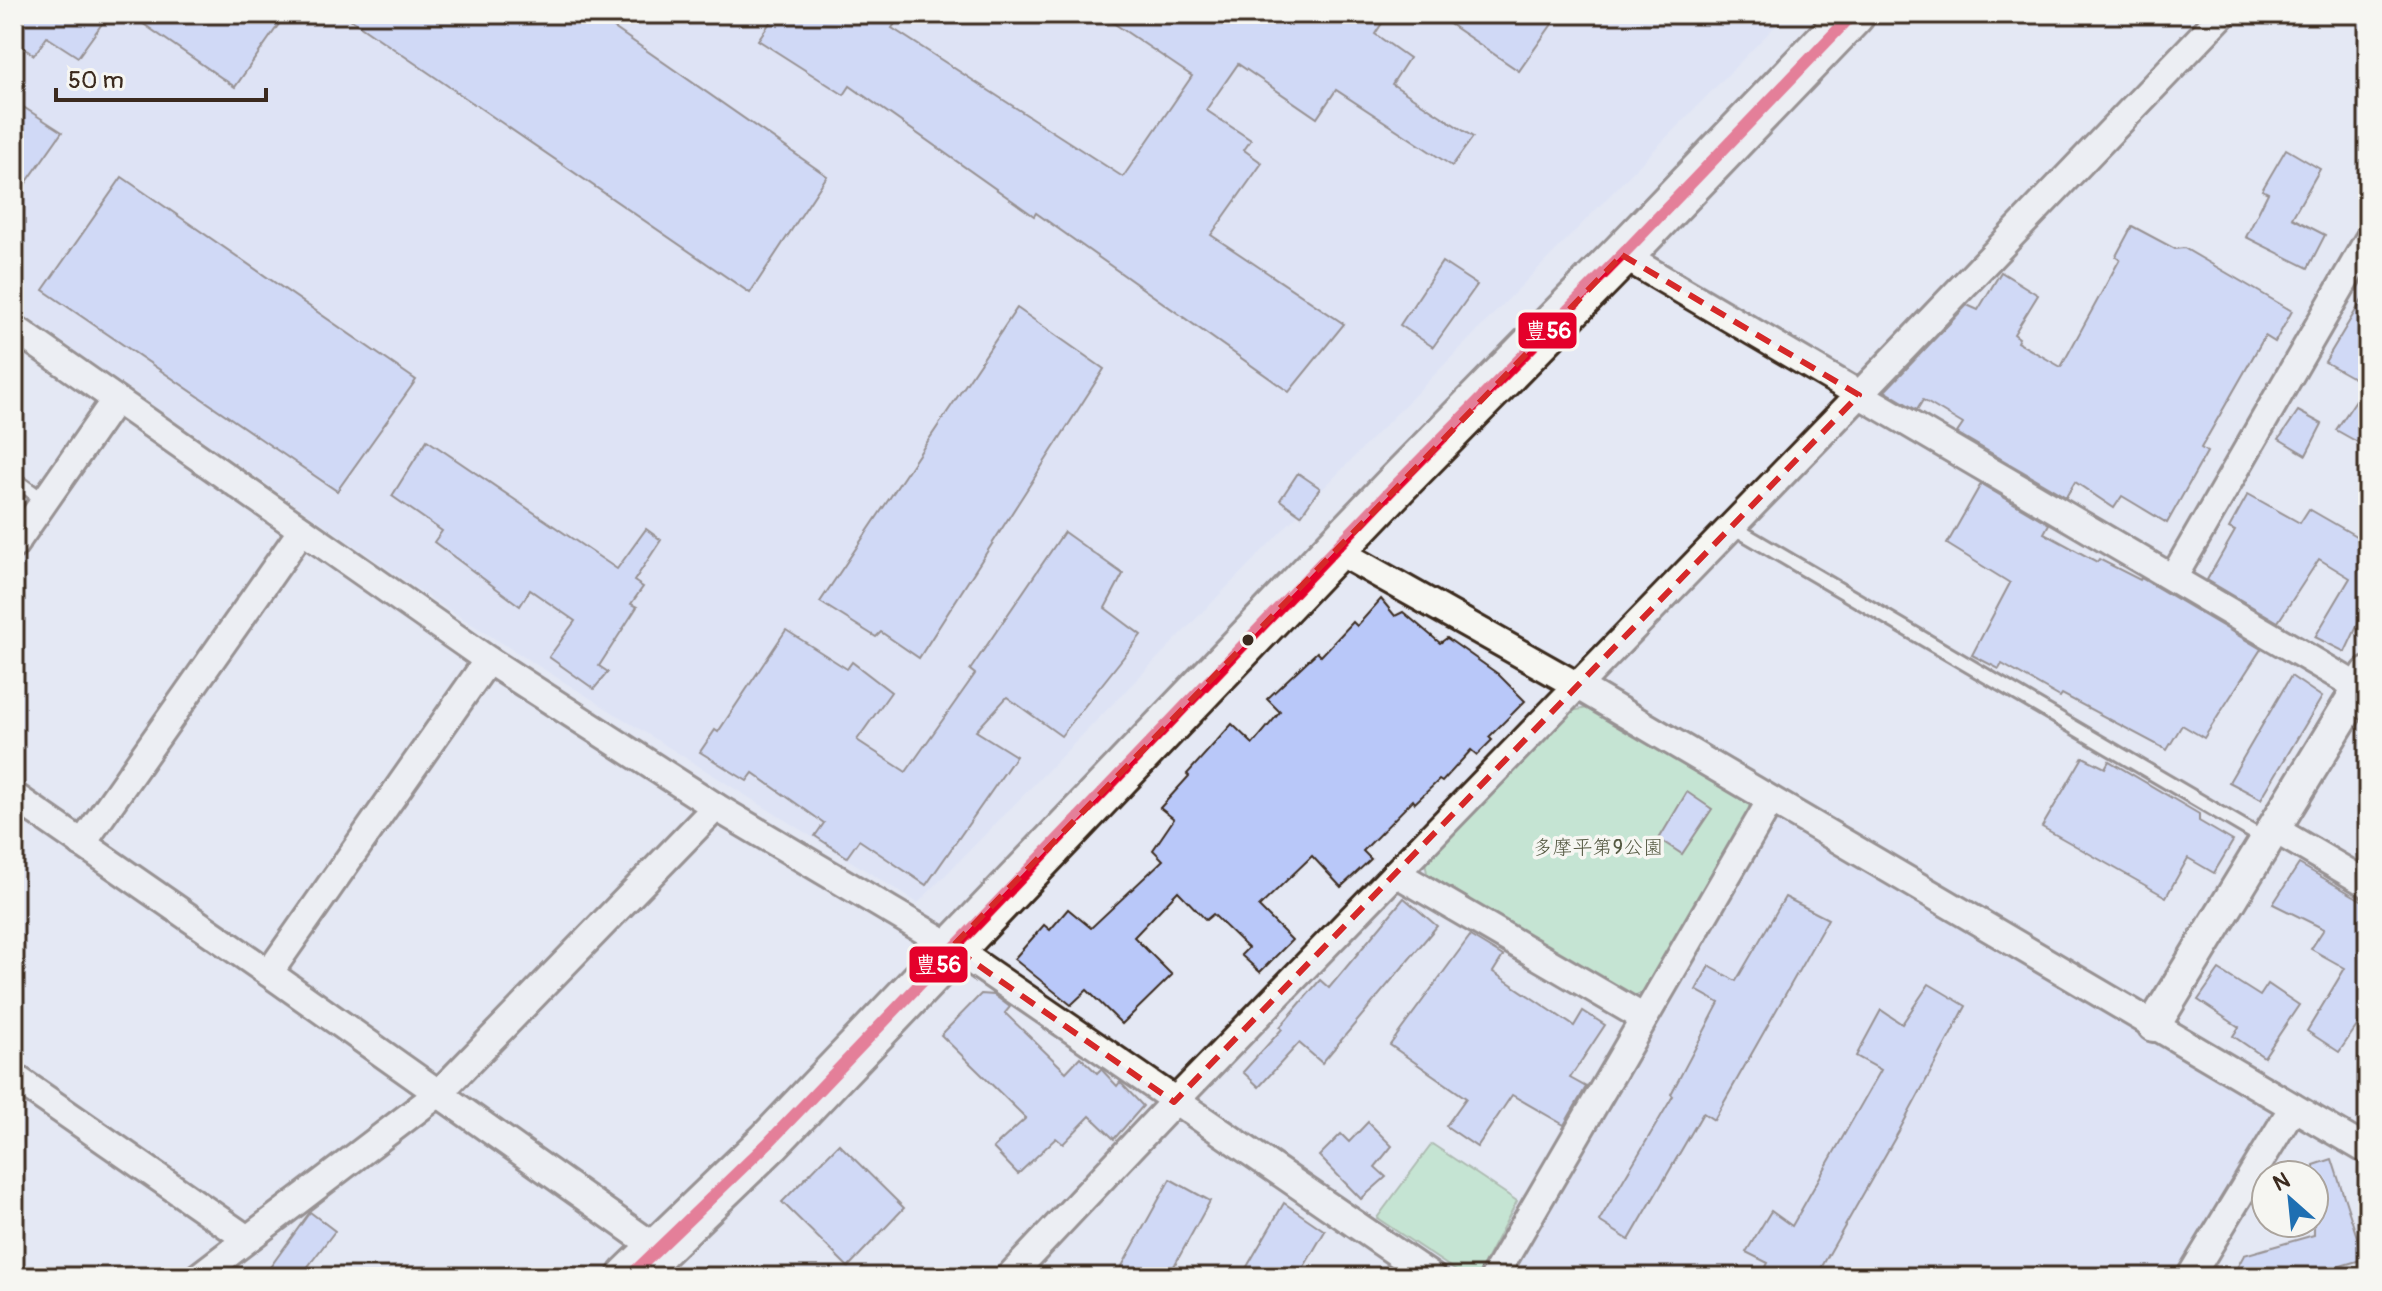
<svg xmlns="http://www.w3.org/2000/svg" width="2382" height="1291" font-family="Pangolin,'Klee One',sans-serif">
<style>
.built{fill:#d7def6}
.green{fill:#a1e1aa;stroke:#6e8664;stroke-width:2}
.building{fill:#b9c8f9;stroke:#3b2a1e;stroke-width:2}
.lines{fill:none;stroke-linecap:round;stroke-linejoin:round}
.service-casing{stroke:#3b2a1e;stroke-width:18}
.minor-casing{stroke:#3b2a1e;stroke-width:32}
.tertiary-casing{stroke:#3b2a1e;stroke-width:38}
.trunk-casing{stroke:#3b2a1e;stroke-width:48}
.service{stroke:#f6f6f2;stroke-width:12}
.minor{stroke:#f6f6f2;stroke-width:26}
.tertiary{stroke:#f6f6f2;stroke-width:32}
.trunk{stroke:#f6f6f2;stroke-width:42}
.bus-1-casing{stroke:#f6f6f2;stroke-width:18}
.bus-1{stroke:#e4002b;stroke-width:12}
.marked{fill:none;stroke:#d62828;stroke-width:6;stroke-dasharray:16 10;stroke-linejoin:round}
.bus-dot{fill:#3b2a1e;stroke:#f6f6f2;stroke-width:3}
.labels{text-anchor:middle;stroke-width:7;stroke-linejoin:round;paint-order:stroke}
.park-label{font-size:20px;fill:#545841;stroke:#f6f6f2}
.line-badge{stroke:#f6f6f2;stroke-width:3}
.badge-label{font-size:22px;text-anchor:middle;font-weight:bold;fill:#fff}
</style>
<rect width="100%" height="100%" fill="#e4e8f4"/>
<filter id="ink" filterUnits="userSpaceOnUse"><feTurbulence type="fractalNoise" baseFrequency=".0125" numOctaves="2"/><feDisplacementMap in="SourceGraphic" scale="16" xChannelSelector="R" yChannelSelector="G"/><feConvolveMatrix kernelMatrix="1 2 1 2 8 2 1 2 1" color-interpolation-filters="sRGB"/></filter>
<g filter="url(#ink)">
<g class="built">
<polygon points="14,14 1787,14 918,903 433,600 14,309"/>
<polygon points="1771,800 2293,1107 2190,1277 1494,1277"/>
</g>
<g class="green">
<polygon points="1588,708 1749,804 1749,818 1648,991 1628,998 1427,873 1425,862 1571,711"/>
<polygon points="1432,1144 1517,1201 1477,1277 1465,1277 1377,1218"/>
</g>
<g class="building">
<polygon points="14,14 109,14 78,57 47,37 34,55 14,42 14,23 18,18"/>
<polygon points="129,14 286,14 235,87"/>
<polygon points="343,14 594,14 827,176 750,293"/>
<polygon points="776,14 902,14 892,28 1123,177 1192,76 1100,14 1388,14 1375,34 1409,58 1392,84 1473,137 1452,166 1336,90 1317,118 1238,64 1206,110 1251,140 1244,150 1262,163 1211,235 1344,324 1289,392 1036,213 1034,216 850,86 844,95 758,40"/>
<polygon points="1435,14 1559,14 1519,71"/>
<polygon points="14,101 62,132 14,200"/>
<polygon points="2286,149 2320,169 2292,218 2325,235 2308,268 2246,237 2268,193 2262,190"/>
<polygon points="122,177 416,380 337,491 43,290"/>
<polygon points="2132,226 2175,249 2184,248 2292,311 2275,342 2265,336 2201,448 2207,452 2167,523 2122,496 2114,508 2075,482 2066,497 1957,433 1963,424 1923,400 1917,410 1885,391 1967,305 1978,310 2001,272 2038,295 2014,334 2019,338 2017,342 2061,367 2120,259 2116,256"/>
<polygon points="1442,262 1477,285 1433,347 1400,325"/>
<polygon points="2368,290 2368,433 2361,444 2336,430 2366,385 2325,362"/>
<polygon points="1017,308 1104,369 919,658 881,632 876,637 820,602"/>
<polygon points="2298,411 2322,424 2306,455 2279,439"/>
<polygon points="427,440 617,569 646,529 661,540 634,581 643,587 631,604 637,607 599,666 608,672 594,689 549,657 575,621 530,590 520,606 434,542 442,531 392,496"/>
<polygon points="1298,473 1320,488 1301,515 1280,500"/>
<polygon points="1981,484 2049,524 2044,533 2097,562 2099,559 2140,580 2141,578 2261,649 2204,738 2182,725 2167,750 2062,694 2060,697 2002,664 1999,669 1972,655 2010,583 1947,544"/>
<polygon points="2248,494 2300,523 2309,509 2368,543 2368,603 2345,652 2315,637 2350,578 2319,559 2278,622 2207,580 2235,531 2229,528"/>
<polygon points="1064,532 1123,574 1105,608 1141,635 1061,736 1007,697 976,731 1016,756 926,885 859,840 847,857 815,836 824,823 753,773 747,781 700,752 715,730 718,732 786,630 847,669 852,662 891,692 857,740 906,772 975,674 970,670"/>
<polygon points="1381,599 1395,616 1403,612 1440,643 1447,638 1498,674 1525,701 1489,737 1492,740 1477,755 1471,750 1442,782 1439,780 1415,803 1413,800 1363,851 1371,859 1341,887 1312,856 1259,907 1292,940 1260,972 1241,955 1248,948 1213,914 1206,920 1178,891 1134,937 1172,975 1122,1024 1087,990 1071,1005 1014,959 1044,925 1050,930 1068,909 1091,928 1163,860 1153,850 1174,819 1160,808 1189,776 1187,774 1232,724 1253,744 1280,712 1267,699 1317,652 1321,656 1353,622 1357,626"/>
<polygon points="2291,676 2322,697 2261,799 2229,782"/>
<polygon points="2083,757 2105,768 2109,761 2199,814 2199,821 2233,841 2214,873 2188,858 2166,897 2042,827"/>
<polygon points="1687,792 1712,809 1682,854 1659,839"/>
<polygon points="2299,864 2368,904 2368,1010 2339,1052 2307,1031 2345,968 2311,949 2324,929 2273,904"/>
<polygon points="1785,897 1828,919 1714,1120 1703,1113 1629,1240 1599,1221 1673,1096 1671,1094 1719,1003 1696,990 1709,966 1736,981"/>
<polygon points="1404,898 1437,926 1322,1063 1299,1043 1259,1087 1243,1072 1282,1029 1280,1027 1320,980 1329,988"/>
<polygon points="1470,936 1503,956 1493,972 1574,1026 1583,1011 1605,1025 1570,1078 1586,1087 1564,1125 1512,1095 1477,1147 1446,1126 1466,1098 1390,1045"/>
<polygon points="2219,970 2260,996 2268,984 2299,1005 2264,1057 2233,1036 2239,1027 2198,1000"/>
<polygon points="1929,984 1966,1006 1899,1131 1816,1277 1761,1277 1768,1263 1746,1252 1771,1211 1792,1226 1881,1070 1856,1056 1881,1010 1902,1024"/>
<polygon points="981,994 994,995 1010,1007 1005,1013 1066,1072 1080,1057 1097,1073 1101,1069 1117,1086 1120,1082 1143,1106 1114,1139 1090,1116 1063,1144 1056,1138 1018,1174 993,1148 1026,1118 941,1035"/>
<polygon points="1368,1122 1392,1146 1375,1167 1386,1177 1361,1199 1319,1156 1341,1134 1349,1142"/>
<polygon points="839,1144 904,1208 848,1267 782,1202"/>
<polygon points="2332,1159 2364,1259 2303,1277 2232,1277 2244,1255 2314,1235 2314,1165"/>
<polygon points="1170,1179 1210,1201 1168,1277 1116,1277"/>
<polygon points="1284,1203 1325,1231 1298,1277 1241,1277"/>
<polygon points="310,1212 335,1231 300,1277 263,1277"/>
</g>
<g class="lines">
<defs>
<g id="service">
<polyline points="14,479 45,501"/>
<polyline points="1731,526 2266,840"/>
</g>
<g id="minor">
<polyline points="1622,255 2368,693"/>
<polyline points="14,328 488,660 716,807 952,947 1432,1277"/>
<polyline points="14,545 115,400"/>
<polyline points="1336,550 1576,685 2368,1151"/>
<polyline points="2173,578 2368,240"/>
<polyline points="14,796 269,973 659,1250"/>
<polyline points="2274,829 2368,884"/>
<polyline points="82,844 302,530"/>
<polyline points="1396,873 1644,1018"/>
<polyline points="269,973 488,660"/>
<polyline points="14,1077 247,1239"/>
<polyline points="198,1277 439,1093 716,807"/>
<polyline points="1009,1277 1174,1102 1859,395 2223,14"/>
<polyline points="1494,1277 1771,800"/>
<polyline points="2190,1277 2293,1107"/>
</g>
<polyline id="tertiary" points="2154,1025 2368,674"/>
<polyline id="trunk" points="629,1277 769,1142 1398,483 1622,255 1853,14"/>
</defs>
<use href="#service" class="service-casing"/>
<use href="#minor" class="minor-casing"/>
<use href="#tertiary" class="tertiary-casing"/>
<use href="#trunk" class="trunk-casing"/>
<use href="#service" class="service"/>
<use href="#minor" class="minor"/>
<use href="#tertiary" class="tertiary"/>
<use href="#trunk" class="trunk"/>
<defs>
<polyline id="bus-1" points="629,1277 769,1142 1398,483 1622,255 1853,14"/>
</defs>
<use href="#bus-1" class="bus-1-casing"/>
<use href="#bus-1" class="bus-1"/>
</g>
</g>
<path d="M0 0H2382V1291H0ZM1622,255L1859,395L1174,1102L952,947Z" fill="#e4e8f4" fill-opacity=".55" fill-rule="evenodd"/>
<path class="marked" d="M1622,255L1859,395L1174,1102L952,947Z"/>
<circle class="bus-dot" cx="1248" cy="640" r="7"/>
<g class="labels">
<g class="park-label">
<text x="1598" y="854">多摩平第9公園</text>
</g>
</g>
<g class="line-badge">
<rect x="1517" y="311" width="61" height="39" rx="8" fill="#e4002b"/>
<rect x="908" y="945" width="61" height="39" rx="8" fill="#e4002b"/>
</g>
<g class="badge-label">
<text x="1548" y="338">豊56</text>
<text x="938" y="972">豊56</text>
</g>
<rect width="2382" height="1291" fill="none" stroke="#f6f6f2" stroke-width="48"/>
<rect x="24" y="24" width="2334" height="1243" fill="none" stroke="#3b2a1e" stroke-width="3" filter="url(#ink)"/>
<g transform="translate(2290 1199) rotate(333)"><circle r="38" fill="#f6f6f2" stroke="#aba49d" stroke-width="2"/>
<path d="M0-6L14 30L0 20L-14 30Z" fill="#1f6fb2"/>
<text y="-12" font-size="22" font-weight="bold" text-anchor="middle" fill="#3b2a1e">N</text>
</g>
<path d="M56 88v12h210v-12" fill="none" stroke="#3b2a1e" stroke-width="4"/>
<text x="68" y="88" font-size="24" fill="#3b2a1e" stroke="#f6f6f2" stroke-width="6" paint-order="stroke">50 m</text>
</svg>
